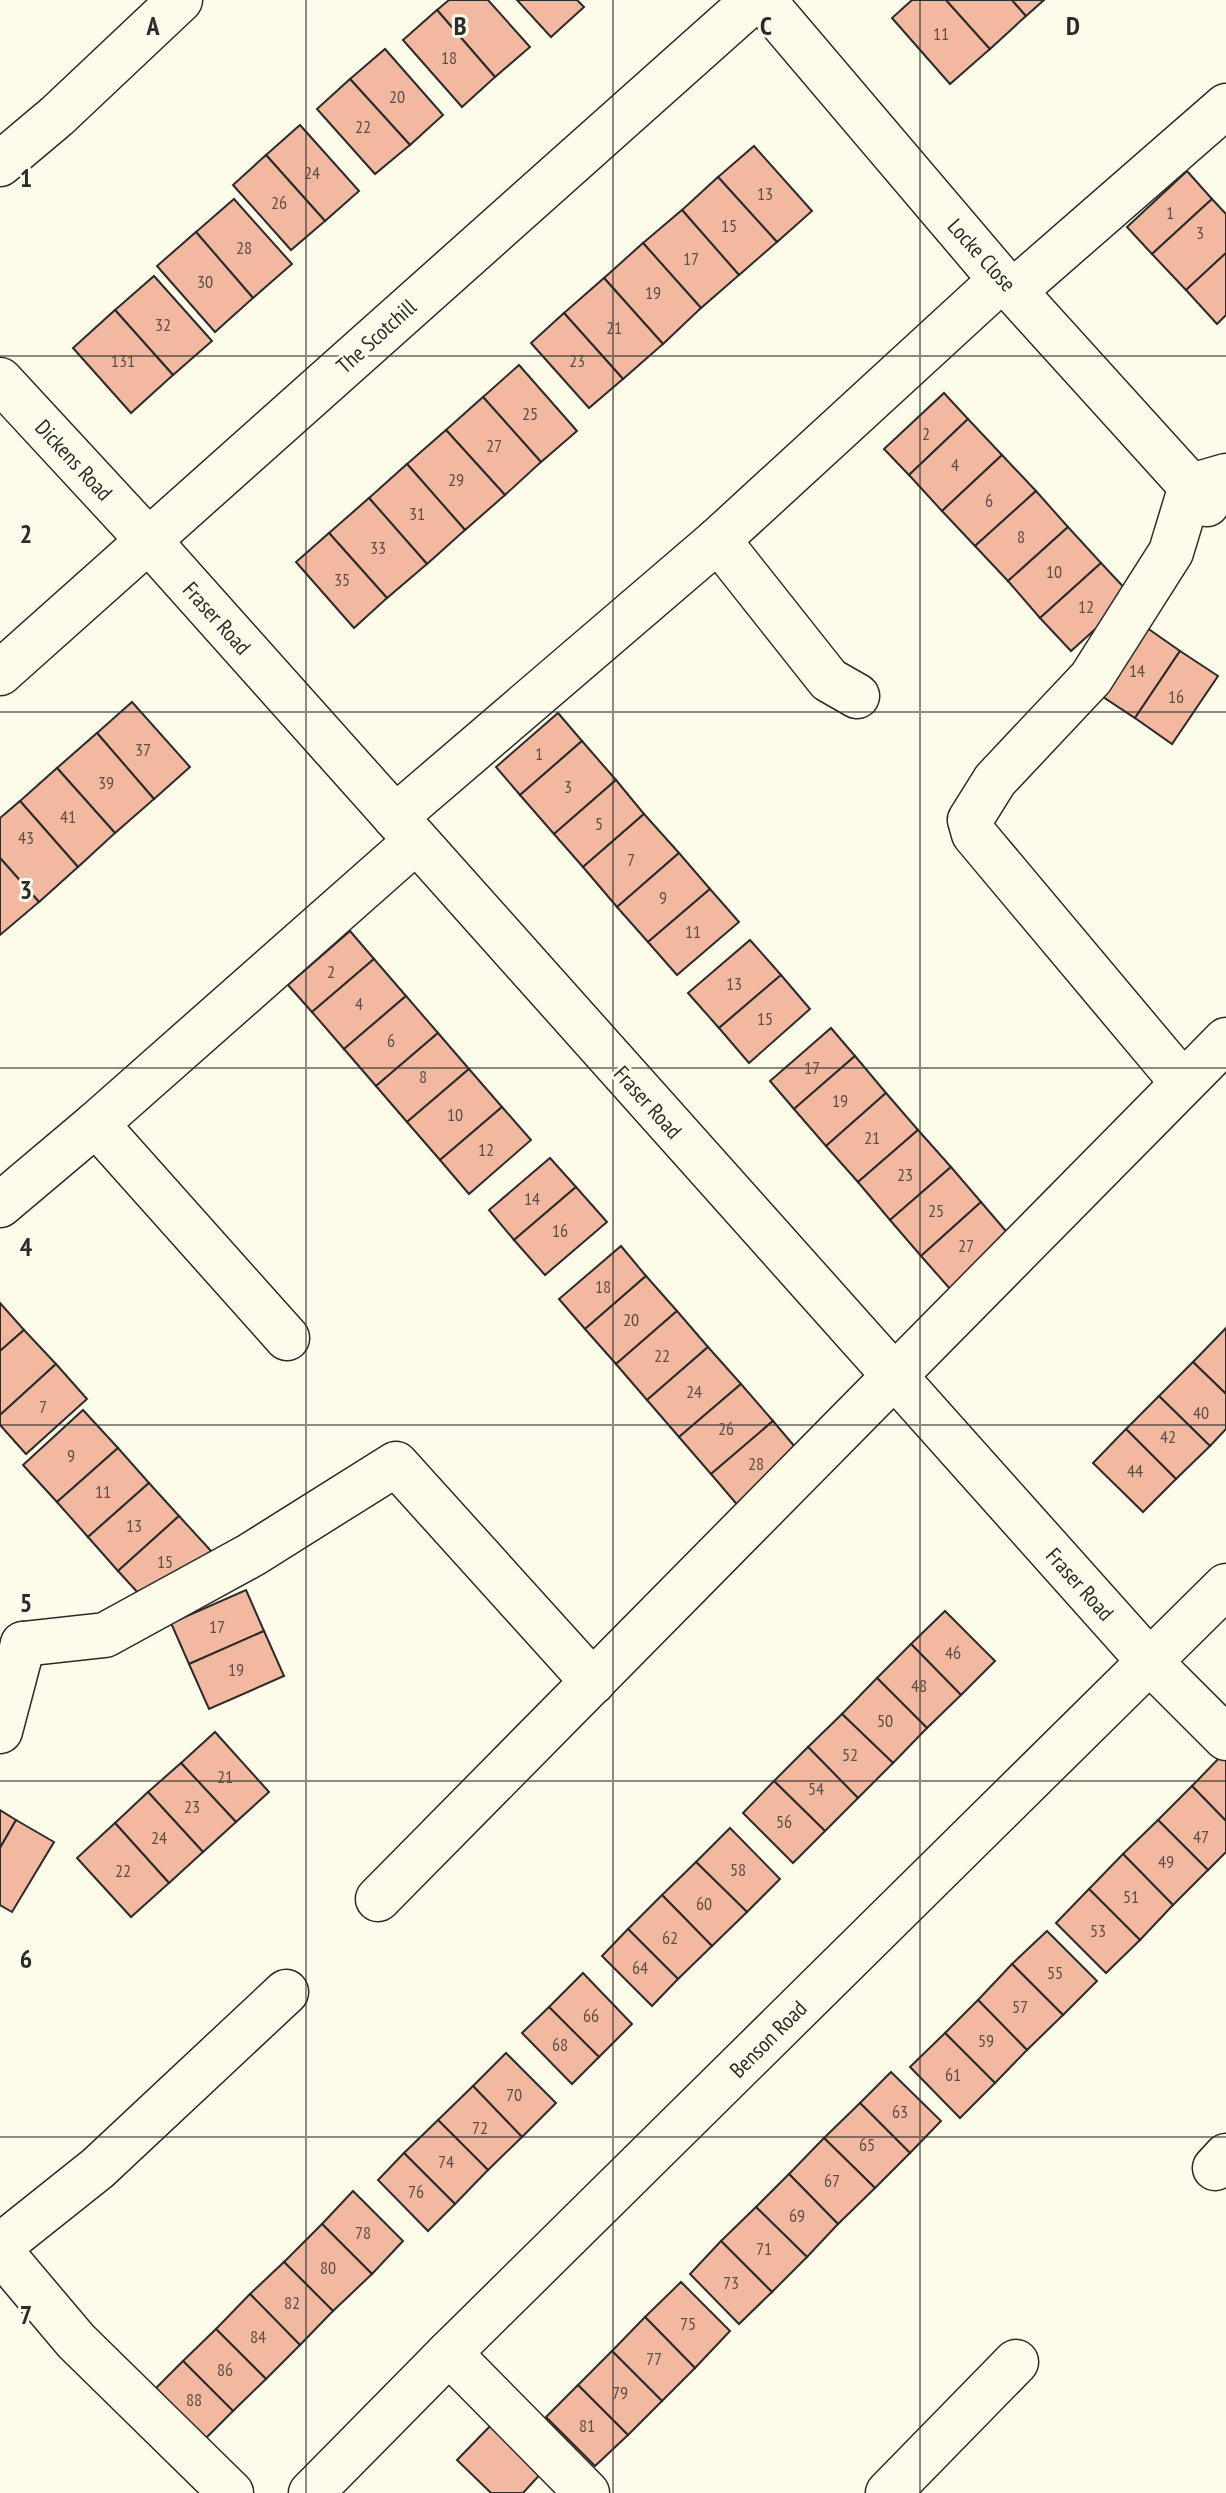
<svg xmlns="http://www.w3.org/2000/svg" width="1226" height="2493" font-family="'PT Sans Narrow',sans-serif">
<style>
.building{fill:#f2b8a0;stroke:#2b2b2b;stroke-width:2}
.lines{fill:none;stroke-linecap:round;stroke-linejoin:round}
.minor-casing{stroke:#2b2b2b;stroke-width:47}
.minor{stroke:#fdfbea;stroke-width:44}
.grid{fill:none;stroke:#2b2b2b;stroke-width:2;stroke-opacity:0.55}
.labels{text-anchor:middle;stroke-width:6;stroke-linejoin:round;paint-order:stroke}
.number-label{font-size:18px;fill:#5d4e48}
.street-label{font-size:22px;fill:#2b2b2b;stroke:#fdfbea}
.grid-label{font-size:26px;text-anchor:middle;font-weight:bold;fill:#2b2b2b;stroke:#fdfbea;stroke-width:6;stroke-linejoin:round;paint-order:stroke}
</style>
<rect width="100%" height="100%" fill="#fdfbea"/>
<g class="building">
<polygon points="449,0 488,0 530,47 495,77 437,10"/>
<polygon points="517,0 577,0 584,7 551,37"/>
<polygon points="912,0 946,0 990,49 950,84 892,18"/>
<polygon points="946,0 1012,0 1026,16 990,49"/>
<polygon points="1012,0 1044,0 1026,16"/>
<polygon points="437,10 495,77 462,107 403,40"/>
<polygon points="385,49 443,115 410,145 350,79"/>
<polygon points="350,79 410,145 375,174 317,109"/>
<polygon points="300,125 359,191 325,221 266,155"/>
<polygon points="754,146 812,211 777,242 718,177"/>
<polygon points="266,155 325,221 291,250 233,185"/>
<polygon points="1187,171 1212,199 1152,254 1127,227"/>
<polygon points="718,177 777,242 739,275 682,210"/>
<polygon points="234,199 292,264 253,298 196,232"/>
<polygon points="1212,199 1226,214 1226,253 1186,290 1152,254"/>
<polygon points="682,210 739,275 701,308 643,243"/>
<polygon points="196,232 253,298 215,332 157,266"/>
<polygon points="643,243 701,308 663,344 604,278"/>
<polygon points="1226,253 1226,315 1217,324 1186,290"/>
<polygon points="154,276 212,341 173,375 115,310"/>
<polygon points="604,278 663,344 623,379 564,313"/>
<polygon points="115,310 173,375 131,413 73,348"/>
<polygon points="564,313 623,379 589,408 531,343"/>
<polygon points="519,365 577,431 541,462 483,397"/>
<polygon points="944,393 968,419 909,475 884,449"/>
<polygon points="483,397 541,462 505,495 446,430"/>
<polygon points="968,419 1002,455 942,511 909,475"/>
<polygon points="446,430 505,495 465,530 407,464"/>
<polygon points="1002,455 1036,491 975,546 942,511"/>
<polygon points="407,464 465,530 427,564 369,498"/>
<polygon points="1036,491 1068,527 1008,581 975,546"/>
<polygon points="369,498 427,564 387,598 329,533"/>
<polygon points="1068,527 1101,563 1040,618 1008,581"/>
<polygon points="329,533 387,598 354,628 296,562"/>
<polygon points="1101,563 1132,596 1071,651 1040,618"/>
<polygon points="1140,623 1180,651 1135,718 1094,691"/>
<polygon points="1180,651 1218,676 1172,744 1135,718"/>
<polygon points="132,702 190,767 154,799 97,733"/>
<polygon points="558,713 582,741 520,795 496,767"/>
<polygon points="97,733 154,799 115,833 57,768"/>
<polygon points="582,741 616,780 554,834 520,795"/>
<polygon points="57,768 115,833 78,867 20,801"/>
<polygon points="616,780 644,814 583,867 554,834"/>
<polygon points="20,801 78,867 39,902 0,858 0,818"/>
<polygon points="644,814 679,853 617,907 583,867"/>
<polygon points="679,853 710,889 648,942 617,907"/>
<polygon points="0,858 39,902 0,935"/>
<polygon points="710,889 739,922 677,975 648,942"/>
<polygon points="350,931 374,959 312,1012 288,985"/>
<polygon points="750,940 781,975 719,1028 688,993"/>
<polygon points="374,959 406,996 344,1049 312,1012"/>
<polygon points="781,975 810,1009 749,1063 719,1028"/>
<polygon points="406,996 438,1033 376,1086 344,1049"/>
<polygon points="831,1028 855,1056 794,1109 770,1081"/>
<polygon points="438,1033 469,1069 407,1122 376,1086"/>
<polygon points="855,1056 886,1093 826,1146 794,1109"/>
<polygon points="469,1069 502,1107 440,1160 407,1122"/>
<polygon points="886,1093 918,1130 858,1182 826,1146"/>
<polygon points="502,1107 531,1140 469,1194 440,1160"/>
<polygon points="918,1130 951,1167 890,1220 858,1182"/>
<polygon points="550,1158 576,1187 514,1240 489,1210"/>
<polygon points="951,1167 981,1202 921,1256 890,1220"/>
<polygon points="576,1187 607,1222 545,1275 514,1240"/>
<polygon points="981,1202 1011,1237 951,1290 921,1256"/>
<polygon points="621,1246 646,1276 585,1329 559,1299"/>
<polygon points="646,1276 677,1311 616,1364 585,1329"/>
<polygon points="0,1303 24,1330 0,1351"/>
<polygon points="677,1311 708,1347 647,1400 616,1364"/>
<polygon points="1226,1328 1226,1394 1193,1362"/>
<polygon points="24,1330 56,1364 0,1415 0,1351"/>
<polygon points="708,1347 741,1384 679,1437 647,1400"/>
<polygon points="1193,1362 1226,1394 1226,1429 1210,1446 1159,1396"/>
<polygon points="56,1364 87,1399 26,1454 0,1425 0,1415"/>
<polygon points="741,1384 773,1421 711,1474 679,1437"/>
<polygon points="1159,1396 1210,1446 1176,1479 1126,1429"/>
<polygon points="83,1410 118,1448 57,1502 23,1465"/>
<polygon points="773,1421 801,1454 740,1508 711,1474"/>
<polygon points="1126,1429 1176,1479 1143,1512 1093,1463"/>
<polygon points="118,1448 149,1483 88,1537 57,1502"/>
<polygon points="149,1483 179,1516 118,1571 88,1537"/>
<polygon points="179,1516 212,1552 151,1607 118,1571"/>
<polygon points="246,1590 264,1631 189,1664 171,1623"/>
<polygon points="945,1611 995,1661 961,1695 911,1644"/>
<polygon points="264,1631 284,1676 209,1709 189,1664"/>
<polygon points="911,1644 961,1695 927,1728 877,1678"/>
<polygon points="877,1678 927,1728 893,1763 842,1714"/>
<polygon points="842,1714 893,1763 858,1798 808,1747"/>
<polygon points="215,1732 269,1792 236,1822 181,1763"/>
<polygon points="808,1747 858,1798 825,1831 774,1781"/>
<polygon points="1225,1752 1226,1753 1226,1821 1192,1786"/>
<polygon points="181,1763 236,1822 203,1852 148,1792"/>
<polygon points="774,1781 825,1831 793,1863 743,1813"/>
<polygon points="1192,1786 1226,1821 1226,1852 1208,1870 1158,1820"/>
<polygon points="148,1792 203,1852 169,1883 115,1823"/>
<polygon points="0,1810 16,1820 0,1848"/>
<polygon points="16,1820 54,1842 12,1912 0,1905 0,1848"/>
<polygon points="1158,1820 1208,1870 1173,1905 1123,1854"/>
<polygon points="115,1823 169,1883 131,1917 77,1858"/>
<polygon points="730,1828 780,1879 747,1912 696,1862"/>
<polygon points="1123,1854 1173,1905 1140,1940 1089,1889"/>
<polygon points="696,1862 747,1912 712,1946 662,1895"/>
<polygon points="1089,1889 1140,1940 1106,1973 1056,1923"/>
<polygon points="662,1895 712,1946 678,1979 628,1929"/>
<polygon points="628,1929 678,1979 652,2006 602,1956"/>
<polygon points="1047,1931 1097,1981 1063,2015 1012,1964"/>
<polygon points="1012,1964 1063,2015 1027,2050 978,2000"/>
<polygon points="583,1973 632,2024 599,2057 549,2007"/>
<polygon points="978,2000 1027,2050 995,2083 945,2033"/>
<polygon points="549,2007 599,2057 572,2084 522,2033"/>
<polygon points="945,2033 995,2083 960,2118 910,2067"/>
<polygon points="506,2053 556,2103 522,2137 473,2086"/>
<polygon points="891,2072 941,2121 910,2153 860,2103"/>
<polygon points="473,2086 522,2137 488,2170 438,2120"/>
<polygon points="860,2103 910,2153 875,2188 824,2138"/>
<polygon points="438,2120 488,2170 455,2204 404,2153"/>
<polygon points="824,2138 875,2188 838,2224 789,2174"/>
<polygon points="404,2153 455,2204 428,2231 378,2180"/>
<polygon points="789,2174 838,2224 807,2257 756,2207"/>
<polygon points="353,2191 403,2241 372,2274 322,2224"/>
<polygon points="756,2207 807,2257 772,2292 721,2241"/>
<polygon points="322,2224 372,2274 333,2311 284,2262"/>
<polygon points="721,2241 772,2292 739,2324 690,2274"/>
<polygon points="284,2262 333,2311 300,2345 250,2294"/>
<polygon points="681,2282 730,2331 695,2368 645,2317"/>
<polygon points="250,2294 300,2345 266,2379 216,2329"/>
<polygon points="645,2317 695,2368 662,2401 612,2351"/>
<polygon points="216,2329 266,2379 233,2411 183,2361"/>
<polygon points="612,2351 662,2401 628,2435 578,2385"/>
<polygon points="183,2361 233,2411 205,2439 156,2388"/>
<polygon points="578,2385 628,2435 595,2466 546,2417"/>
<polygon points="495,2421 545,2469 523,2493 491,2493 457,2460"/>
</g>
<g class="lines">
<defs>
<g id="minor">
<polyline points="763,0 1001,280 1014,291 1207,504"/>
<polyline points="0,164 57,116 180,0"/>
<polyline points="1014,291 1226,106"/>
<polyline points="0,380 148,540 1150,1662 1226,1738"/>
<polyline points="718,540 829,680 857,696"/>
<polyline points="0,673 754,0"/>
<polyline points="395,817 718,540 1001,280"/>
<polyline points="1183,1083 974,834 970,820 995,780 1091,678 1171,552 1191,486 1226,476"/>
<polyline points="96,1124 287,1338"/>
<polyline points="0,1205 96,1124 415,842"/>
<polyline points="23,1644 105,1635 251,1555 396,1464 593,1682"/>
<polyline points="0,1731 23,1644"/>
<polyline points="378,1899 1226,1040"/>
<polyline points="1215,2168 1226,2156"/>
<polyline points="0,2246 98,2168 286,1992"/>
<polyline points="0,2251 76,2341 231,2493"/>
<polyline points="449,2353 587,2493"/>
<polyline points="311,2493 449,2353 1226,1586"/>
<polyline points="888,2493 1016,2362"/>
</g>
</defs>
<use href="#minor" class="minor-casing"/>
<use href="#minor" class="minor"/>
</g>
<path class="grid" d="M306,0V2493M613,0V2493M920,0V2493M0,356H1226M0,712H1226M0,1068H1226M0,1425H1226M0,1781H1226M0,2137H1226"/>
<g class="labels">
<g class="number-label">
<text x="941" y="40">11</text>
<text x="449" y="64">18</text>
<text x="397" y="103">20</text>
<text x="363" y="133">22</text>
<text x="312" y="179">24</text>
<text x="765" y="200">13</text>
<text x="279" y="209">26</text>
<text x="1170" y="219">1</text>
<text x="729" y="232">15</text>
<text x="1200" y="239">3</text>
<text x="244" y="254">28</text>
<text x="691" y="265">17</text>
<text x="205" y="288">30</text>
<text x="653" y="299">19</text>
<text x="163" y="331">32</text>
<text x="614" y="334">21</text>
<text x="123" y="367">131</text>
<text x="577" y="367">23</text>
<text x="530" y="420">25</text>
<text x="926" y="440">2</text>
<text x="494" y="452">27</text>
<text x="955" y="471">4</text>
<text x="456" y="486">29</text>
<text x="989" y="507">6</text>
<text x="417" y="520">31</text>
<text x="1021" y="543">8</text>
<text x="378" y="554">33</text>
<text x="1054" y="578">10</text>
<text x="342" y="586">35</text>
<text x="1086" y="613">12</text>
<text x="1137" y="677">14</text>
<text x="1176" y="703">16</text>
<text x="143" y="756">37</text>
<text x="539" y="760">1</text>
<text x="106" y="789">39</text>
<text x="568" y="793">3</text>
<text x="68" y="823">41</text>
<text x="599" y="830">5</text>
<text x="26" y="844">43</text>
<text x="631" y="866">7</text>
<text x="663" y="904">9</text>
<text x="693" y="938">11</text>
<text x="331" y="978">2</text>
<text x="734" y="990">13</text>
<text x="359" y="1010">4</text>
<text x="765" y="1025">15</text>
<text x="391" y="1047">6</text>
<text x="812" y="1074">17</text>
<text x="423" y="1083">8</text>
<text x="840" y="1107">19</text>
<text x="455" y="1121">10</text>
<text x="872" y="1144">21</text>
<text x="486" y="1156">12</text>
<text x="905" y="1181">23</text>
<text x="532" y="1205">14</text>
<text x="936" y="1217">25</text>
<text x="560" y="1237">16</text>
<text x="966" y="1252">27</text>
<text x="603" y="1293">18</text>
<text x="631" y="1326">20</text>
<text x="662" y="1362">22</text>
<text x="694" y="1398">24</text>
<text x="43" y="1413">7</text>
<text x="1201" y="1419">40</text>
<text x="726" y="1435">26</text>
<text x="1168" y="1443">42</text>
<text x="71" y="1462">9</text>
<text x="756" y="1470">28</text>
<text x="1135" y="1477">44</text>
<text x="103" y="1498">11</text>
<text x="134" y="1532">13</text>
<text x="165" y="1568">15</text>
<text x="217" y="1633">17</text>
<text x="953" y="1659">46</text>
<text x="236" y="1676">19</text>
<text x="919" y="1692">48</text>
<text x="885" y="1727">50</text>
<text x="850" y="1761">52</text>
<text x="225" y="1783">21</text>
<text x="816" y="1795">54</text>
<text x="192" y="1813">23</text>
<text x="784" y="1828">56</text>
<text x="1201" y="1843">47</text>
<text x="159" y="1844">24</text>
<text x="1166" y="1868">49</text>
<text x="738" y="1876">58</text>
<text x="123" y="1877">22</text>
<text x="1131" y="1903">51</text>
<text x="704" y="1910">60</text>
<text x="1098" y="1937">53</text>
<text x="670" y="1944">62</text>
<text x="640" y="1974">64</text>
<text x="1055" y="1979">55</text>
<text x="1020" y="2013">57</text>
<text x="591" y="2022">66</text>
<text x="986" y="2047">59</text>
<text x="560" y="2051">68</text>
<text x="953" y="2081">61</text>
<text x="514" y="2101">70</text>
<text x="900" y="2118">63</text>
<text x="480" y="2134">72</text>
<text x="867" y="2151">65</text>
<text x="446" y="2168">74</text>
<text x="832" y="2187">67</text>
<text x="416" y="2198">76</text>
<text x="797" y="2222">69</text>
<text x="363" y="2239">78</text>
<text x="764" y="2255">71</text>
<text x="328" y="2274">80</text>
<text x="731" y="2289">73</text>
<text x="292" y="2309">82</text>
<text x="688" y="2330">75</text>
<text x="258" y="2343">84</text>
<text x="654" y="2365">77</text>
<text x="225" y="2376">86</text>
<text x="620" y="2399">79</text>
<text x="194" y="2406">88</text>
<text x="587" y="2432">81</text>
</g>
<g class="street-label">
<text transform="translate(982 255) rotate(48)" y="8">Locke Close</text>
<text transform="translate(376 336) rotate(-42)" y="8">The Scotchill</text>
<text transform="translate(74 460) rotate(47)" y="8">Dickens Road</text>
<text transform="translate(217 618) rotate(48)" y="8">Fraser Road</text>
<text transform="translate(648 1102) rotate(48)" y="8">Fraser Road</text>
<text transform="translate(1080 1584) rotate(48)" y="8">Fraser Road</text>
<text transform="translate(768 2039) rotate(-45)" y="8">Benson Road</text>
</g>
</g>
<g class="grid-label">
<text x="153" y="35">A</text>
<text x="460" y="35">B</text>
<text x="766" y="35">C</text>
<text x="1073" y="35">D</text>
<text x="26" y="187">1</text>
<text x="26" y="543">2</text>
<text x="26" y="899">3</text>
<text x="26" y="1256">4</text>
<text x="26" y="1612">5</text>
<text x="26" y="1968">6</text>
<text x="26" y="2324">7</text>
</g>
</svg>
